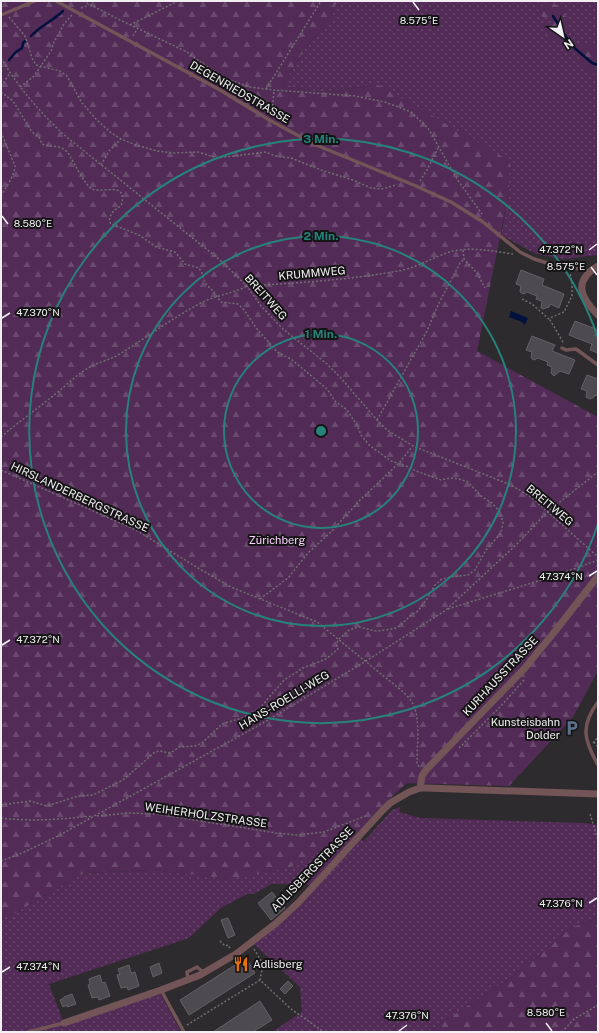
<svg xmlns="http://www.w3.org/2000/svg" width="599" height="1033" font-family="'Public Sans',sans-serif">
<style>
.grass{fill:url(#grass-dots)}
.forest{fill:url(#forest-firs)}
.water{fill:#01103c}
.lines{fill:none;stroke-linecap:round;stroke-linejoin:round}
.stream{stroke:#01103c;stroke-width:2.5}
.building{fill:#4d4b4f;stroke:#636165}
.path{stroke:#716f72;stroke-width:1.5;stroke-dasharray:2 2;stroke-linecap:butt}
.service{stroke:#735557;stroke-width:3.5}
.minor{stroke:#735557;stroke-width:7}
.ticks{fill:none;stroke:#f1eff2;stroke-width:1.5}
.ring{fill:none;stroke:#26827b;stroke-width:2}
.labels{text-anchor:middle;stroke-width:4;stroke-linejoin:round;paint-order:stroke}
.street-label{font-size:11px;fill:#f1eff2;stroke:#151415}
.park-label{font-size:11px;fill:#fad2fd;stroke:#151415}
.poi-label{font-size:11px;fill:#f1eff2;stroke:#151415;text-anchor:end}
.ticks-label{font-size:10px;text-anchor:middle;fill:#f1eff2;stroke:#151415;stroke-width:4;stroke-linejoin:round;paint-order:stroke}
.centre{fill:#26827b;stroke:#151415;stroke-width:2}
.ring-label{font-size:12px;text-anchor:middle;font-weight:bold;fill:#26827b;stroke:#151415;stroke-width:4;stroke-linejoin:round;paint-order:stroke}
</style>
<defs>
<pattern id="grass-dots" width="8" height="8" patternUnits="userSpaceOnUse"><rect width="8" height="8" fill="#522b56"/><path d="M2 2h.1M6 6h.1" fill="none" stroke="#6b4a6f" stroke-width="1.8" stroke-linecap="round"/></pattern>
<pattern id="forest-firs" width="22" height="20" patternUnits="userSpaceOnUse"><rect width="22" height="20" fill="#522b56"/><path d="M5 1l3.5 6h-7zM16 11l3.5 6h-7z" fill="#6b4a6f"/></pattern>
</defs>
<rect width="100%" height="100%" fill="#2e2b2e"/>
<g class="grass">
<polygon points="337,1 598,1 598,255 564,259 536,254 501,235 509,192 379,85 319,92 283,85 305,48 330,20"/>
<polygon points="400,807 399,812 420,818 584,823 598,825 598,917 571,928 512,977 428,1032 272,1032 302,1012 300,987 254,944 278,925 310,885 272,884 253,894 247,894 221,908 189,938 49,984 63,1021 177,981 160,993 181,1032 1,1032 1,919 12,915 83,873 155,870 228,879 331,845 347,832 364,841 392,810"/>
</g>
<g class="forest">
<polygon points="1,1 337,1 330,20 305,48 283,85 319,92 379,85 510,161 509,192 477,351 598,417 598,671 573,717 509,786 407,783 385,803 355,836 347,832 331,845 289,868 228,879 155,870 83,873 12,915 1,919"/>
<path d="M548,1L562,7C569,24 571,28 559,43L546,37L547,26L552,21L549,17L543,18L538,9Z"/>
<path d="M586,43L598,47V76C580,68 581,66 578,48Z"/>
<polygon points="598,917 598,1032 428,1032 512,977 571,928"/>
</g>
<polygon class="water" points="511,311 528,318 525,325 522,322 509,317"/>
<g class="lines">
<g class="stream">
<polyline points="553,16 571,45 592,63 598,65"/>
<path d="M31,36C41,25 53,21 63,11"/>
<polyline points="9,60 16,52 22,48 23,43 25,41"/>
<polyline points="1,75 1,73"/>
</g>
</g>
<g class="building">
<polygon points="521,270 544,279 542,285 564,294 559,308 550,304 549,307 543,309 541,308 542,301 536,299 537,296 527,292 524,294 521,293 520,291 521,286 516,284"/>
<polygon points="575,321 598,330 595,336 598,331 598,353 590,350 592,344 569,335"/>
<polygon points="532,336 555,345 552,351 575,360 569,374 560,371 554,376 551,373 552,367 547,365 548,362 538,358 534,360 532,359 531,357 532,352 526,350"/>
<polygon points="587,375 598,379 598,396 595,395 594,397 590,399 586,397 587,391 581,389"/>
<polygon points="272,892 285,908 271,920 258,903"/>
<polygon points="228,918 235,935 228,938 221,920"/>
<polygon points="246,958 255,973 189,1015 180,1000"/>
<polygon points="159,963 162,973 153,977 150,967"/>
<polygon points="129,965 131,973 135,972 139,986 128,990 127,987 121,988 117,975 120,974 118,969"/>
<polygon points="100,975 102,983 105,982 110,996 99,1000 98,997 92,998 88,985 90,984 89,979"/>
<polygon points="288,981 293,986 285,994 280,989"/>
<polygon points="72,994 76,1004 67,1007 67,1005 63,1007 60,1000 64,998 64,997"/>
<polygon points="260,1001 272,1020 253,1032 213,1032"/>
</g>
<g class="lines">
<g class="path">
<polyline points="83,1 116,18 187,52 203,64 227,79 250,87 274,90 355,96 385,102 411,112 428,128 457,179 482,214"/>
<polyline points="81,8 89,5"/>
<polyline points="9,17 25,36 32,58 36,65 60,71 67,76 82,103 96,119 110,132 121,139 136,145 157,151 174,153 198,152 217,158 266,152 275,156 291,158 321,170 353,180 371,188 382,189 396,185"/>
<polyline points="130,25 178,1"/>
<polyline points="133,36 137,29"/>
<path d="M1,58C18,87 39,111 63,134L220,260L247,286L261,306L283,329L327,364L340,377L377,420L387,430L413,446L511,485L531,497L598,557"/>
<polyline points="223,85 227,79"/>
<polyline points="1,86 10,73"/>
<polyline points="20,87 34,76 51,51 54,42 64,24 72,15"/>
<polyline points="266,89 321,1"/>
<path d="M1,92L13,101L32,132L39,137L42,144C50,147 60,145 66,151C68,152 70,156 71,158C75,165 86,186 92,189C102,194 129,180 121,206C114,210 111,212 109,221L111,224L139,235L156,247L171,251L175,252L185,264L199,268L202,273L205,283L212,290L221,302L238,304L244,310L257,329L277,352L291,359L327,389L335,401L347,410L357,425L361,435L369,445L391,461L406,466L416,471L441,480L450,478L459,479L468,482L481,496L492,503L500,512L503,523L501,533L486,550L475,570L468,575L451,577L442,579L435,585L427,599L418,611L410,616L400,626L393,629L376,631L359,627L349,630L339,639L336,644L338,649L326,659L303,668L284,680L260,708L242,718L222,724L202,743L195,746L179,747L174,751L169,753L160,751L155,752L123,780L93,795L78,796L47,806L30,801L1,805"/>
<polyline points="272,114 274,90"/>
<path d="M1,132L15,166C14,177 6,187 1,196"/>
<polyline points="101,165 109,151 121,139"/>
<polyline points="420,181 427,170 439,146"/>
<polyline points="463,250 464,259 477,273 485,288"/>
<polyline points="522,299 532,304 550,320"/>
<polyline points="563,342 550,320 552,317 564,312 572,296 572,283 570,273"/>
<polyline points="377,420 427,331 438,305 460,263 464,259"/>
<path d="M1,437C17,423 33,412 49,399C63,389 75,375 90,367C99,362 109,360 118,355C146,338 172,318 201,303C216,295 232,294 247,286C297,283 348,280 398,271C418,268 434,256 453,251C473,247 492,251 513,254"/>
<path d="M1,470L136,530L198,568L231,587L317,622L402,691C407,695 411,700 414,706C420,721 417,746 417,763L419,767"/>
<polyline points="260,599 288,578 308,553 333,530 359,501 399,463 412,447"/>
<path d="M448,609C498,593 549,579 598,560"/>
<polyline points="594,742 598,747"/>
<polyline points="593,743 598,737"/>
<polyline points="459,748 501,706 524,680"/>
<polyline points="590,814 598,840"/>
<polyline points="97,816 128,813 157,814 276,833 297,835 324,832 368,815"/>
<path d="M1,818C32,822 62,819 93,816"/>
<polyline points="1,861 22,853 58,836 263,723 366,661 446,610 516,545 547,512 598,472"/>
<polyline points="220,941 225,946 228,945 230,948"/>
<polyline points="254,949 263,964 260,980"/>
<polyline points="187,1025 260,980 291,1009 324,1032"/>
<polyline points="562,1032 574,1019 598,1005"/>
</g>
<g class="service">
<polyline points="56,1 220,90 271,121 316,145 416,186 451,202 483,222 520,252 534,259 554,265 570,267 589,271"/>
<polyline points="1,15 35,1"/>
<polyline points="562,348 566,350 576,349 598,365"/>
<path d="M598,702C580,726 584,740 598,765"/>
<polyline points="188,980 187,972 197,967 203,972"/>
<polyline points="161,990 184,1032"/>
<polyline points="28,1032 64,1023"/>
</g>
<g class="minor">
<path d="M598,266C573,281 580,297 598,315"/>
<polyline points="420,788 422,776 426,770 524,669 556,630 598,576"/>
<polyline points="64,1023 161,990 200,975 236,954 275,924 298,903 382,811 390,803 409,792 420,788 426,788 598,794"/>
</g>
</g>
<path class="ticks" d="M413,2L419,10M2,216L8,224M589,250L597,244M591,267L597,275M2,318L10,313M589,576L597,571M2,645L10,640M589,903L597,898M2,972L10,967M546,1023L552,1031M399,1031L407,1025"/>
<g class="ring">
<circle cx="321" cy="431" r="97"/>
<circle cx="321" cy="431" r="195"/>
<path d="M598 524A292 292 0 1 1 598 338"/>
</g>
<defs>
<symbol id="parking-bare" viewBox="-9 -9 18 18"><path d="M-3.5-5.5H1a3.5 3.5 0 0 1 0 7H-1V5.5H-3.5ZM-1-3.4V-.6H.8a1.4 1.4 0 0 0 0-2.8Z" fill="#5c6f8a" stroke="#151415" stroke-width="2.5" paint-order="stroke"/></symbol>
<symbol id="restaurant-bare" viewBox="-9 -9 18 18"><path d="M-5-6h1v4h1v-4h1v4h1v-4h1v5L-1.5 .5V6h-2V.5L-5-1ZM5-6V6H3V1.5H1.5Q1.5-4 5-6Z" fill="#e8710a" stroke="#151415" stroke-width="2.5" paint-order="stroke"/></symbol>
</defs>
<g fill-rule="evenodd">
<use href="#parking-bare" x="561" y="717" width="22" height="22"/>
<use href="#restaurant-bare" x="230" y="953" width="22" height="22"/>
</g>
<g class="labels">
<g class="street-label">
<text transform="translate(240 92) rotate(30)" y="4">DEGENRIEDSTRASSE</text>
<text transform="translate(312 273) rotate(-5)" y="4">KRUMMWEG</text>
<text transform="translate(266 297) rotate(48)" y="4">BREITWEG</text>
<text transform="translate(80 497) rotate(25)" y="4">HIRSLANDERBERGSTRASSE</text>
<text transform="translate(550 505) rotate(40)" y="4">BREITWEG</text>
<text transform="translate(500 676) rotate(-47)" y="4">KURHAUSSTRASSE</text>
<text transform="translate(284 700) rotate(-31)" y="4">HANS-ROELLI-WEG</text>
<text transform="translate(206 815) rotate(8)" y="4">WEIHERHOLZSTRASSE</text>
<text transform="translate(312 869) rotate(-46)" y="4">ADLISBERGSTRASSE</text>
</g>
<g class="park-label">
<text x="277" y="544">Zürichberg</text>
</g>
<g class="poi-label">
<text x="560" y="726">Kunsteisbahn<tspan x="560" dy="13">Dolder</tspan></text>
<text x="253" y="968" text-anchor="start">Adlisberg</text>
</g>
</g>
<g class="ticks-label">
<text x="419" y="24">8.575°E</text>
<text x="33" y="227">8.580°E</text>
<text x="561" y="253">47.372°N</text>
<text x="566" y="270">8.575°E</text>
<text x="38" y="316">47.370°N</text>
<text x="561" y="580">47.374°N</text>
<text x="38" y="643">47.372°N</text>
<text x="561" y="907">47.376°N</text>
<text x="38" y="970">47.374°N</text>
<text x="546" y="1016">8.580°E</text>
<text x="407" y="1019">47.376°N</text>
</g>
<circle cx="321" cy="431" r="6" class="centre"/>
<g class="ring-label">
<text x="321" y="143">3 Min.</text>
<text x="321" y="240">2 Min.</text>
<text x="321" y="338">1 Min.</text>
</g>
<rect width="599" height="1033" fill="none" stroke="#f1eff2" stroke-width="4"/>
<g transform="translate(563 36) rotate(146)" stroke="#151415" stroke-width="3" paint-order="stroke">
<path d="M0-3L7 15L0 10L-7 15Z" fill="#f1eff2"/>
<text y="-6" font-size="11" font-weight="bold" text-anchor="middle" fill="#f1eff2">N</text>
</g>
</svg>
